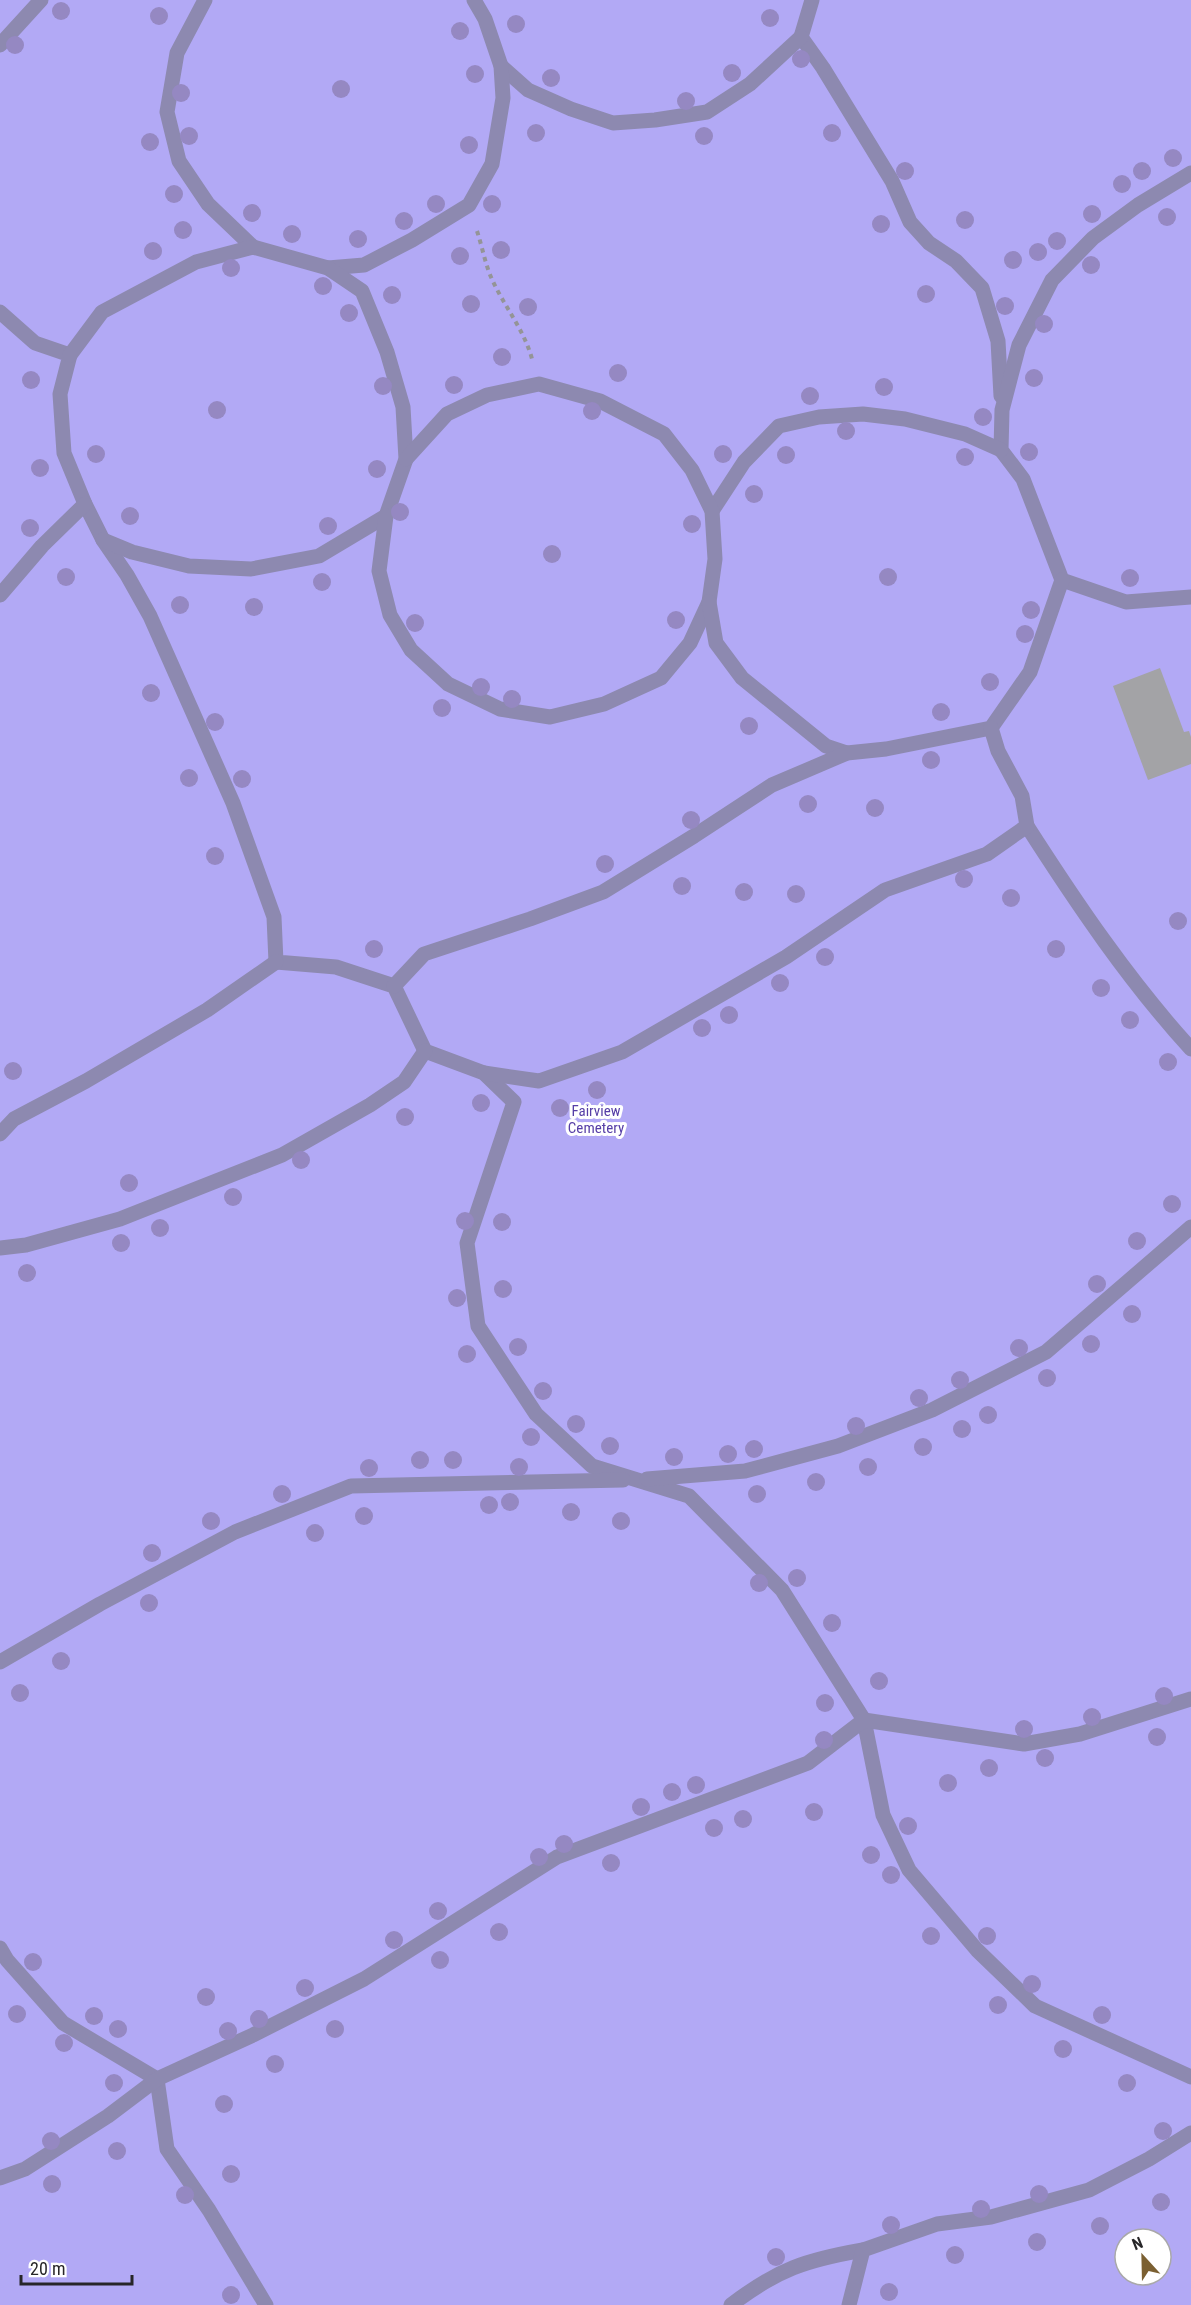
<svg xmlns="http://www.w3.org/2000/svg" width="1191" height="2305" font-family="'Roboto Condensed',sans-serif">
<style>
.green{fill:#b2a9f5;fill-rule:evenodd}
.building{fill:#a3a3a6}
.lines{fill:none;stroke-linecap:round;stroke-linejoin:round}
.path{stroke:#949497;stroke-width:4;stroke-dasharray:4.5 4.5;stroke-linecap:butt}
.service{stroke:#8d89b0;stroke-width:15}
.tree{fill:#9588c2}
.labels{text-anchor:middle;stroke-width:6;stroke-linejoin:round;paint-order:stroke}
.park-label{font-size:15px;fill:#563ea6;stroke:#fff}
</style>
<rect width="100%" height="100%" fill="#e2e2e5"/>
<path class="green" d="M0,0H1191V2305H0ZM1125,2239H1161V2275H1125Z"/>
<polygon class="building" points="1160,668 1184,732 1189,731 1191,737 1191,764 1148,780 1113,686"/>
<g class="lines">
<path class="path" d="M477,231C482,246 485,263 491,277C503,305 524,329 532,359"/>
<g class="service">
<polyline points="205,0 177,53 167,112 179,161 208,204 253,247"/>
<polyline points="812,0 801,37 823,68 892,181 910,222 929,243 956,261 982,288 998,341 1001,396"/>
<polyline points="0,45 41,0"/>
<polyline points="501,66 528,90 571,109 613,123 655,120 707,112 750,84 801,37"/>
<polyline points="1191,173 1138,205 1093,238 1052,280 1019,345 1002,410 1001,450 1023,479 1062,580 1126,602 1191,597"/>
<polyline points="328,268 364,265 412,240 469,205 492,164 503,98 501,66 485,19 474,0"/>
<polyline points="0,312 35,343 70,355 60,394 64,453 85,504 103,540 127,575 150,616 233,803 274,917 276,962 336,967 394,986 425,1051 484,1073 514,1102 467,1243 478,1326 536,1414 592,1466 689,1496 782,1590 864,1720 883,1815 909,1870 977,1950 1035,2006 1191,2077"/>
<polyline points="70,355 102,312 196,262 253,247 328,268 362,291 387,352 403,407 406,459 386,516 319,556 251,569 189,566 132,552 103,540"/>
<polyline points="712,511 744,462 779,426 819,417 863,414 905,419 965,434 1001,450"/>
<polyline points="386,516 379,571 390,615 411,650 448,684 500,709 550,717 604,704 661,678 690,643 709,602 715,559 712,511 692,470 664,434 600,401 539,384 487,395 447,414 406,459"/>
<polyline points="0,595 42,546 85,504"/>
<polyline points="709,602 716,643 742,678 826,746 847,753"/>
<path d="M1027,826C1077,904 1129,981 1191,1049"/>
<polyline points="394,986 424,954 530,919 603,892 694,836 772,785 847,753 886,749 991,728 1030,672 1062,580"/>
<polyline points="484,1073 539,1081 622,1052 786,957 885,890 987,854 1027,826 1022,796 998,751 991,728"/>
<polyline points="0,1134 14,1119 86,1081 207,1010 276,962"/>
<polyline points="0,1248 26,1245 120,1219 282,1155 370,1105 404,1082 425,1051"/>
<polyline points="647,1479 745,1471 838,1446 932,1410 1046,1352 1191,1227"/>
<polyline points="0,1662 100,1604 235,1532 351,1486 623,1480"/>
<polyline points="0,1948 7,1960 63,2023 157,2079 167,2149 209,2210 266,2305"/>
<polyline points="0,2178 25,2169 108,2116 157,2079 253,2035 364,1979 557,1857 808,1763 864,1720 1024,1744 1080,1734 1191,1699"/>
<path d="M731,2305C778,2269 806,2260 863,2250"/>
<polyline points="849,2305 863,2250 937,2224 991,2217 1089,2190 1149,2159 1191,2133"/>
</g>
</g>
<g class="tree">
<circle cx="61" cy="11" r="9"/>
<circle cx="159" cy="16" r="9"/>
<circle cx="770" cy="18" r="9"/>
<circle cx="516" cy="24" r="9"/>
<circle cx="460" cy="31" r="9"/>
<circle cx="15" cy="45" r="9"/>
<circle cx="801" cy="59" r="9"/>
<circle cx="732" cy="73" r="9"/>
<circle cx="475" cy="74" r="9"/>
<circle cx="551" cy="78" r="9"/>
<circle cx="341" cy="89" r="9"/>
<circle cx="181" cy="93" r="9"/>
<circle cx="686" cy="101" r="9"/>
<circle cx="536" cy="133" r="9"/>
<circle cx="832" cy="133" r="9"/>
<circle cx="189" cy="136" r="9"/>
<circle cx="704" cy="136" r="9"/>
<circle cx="150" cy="142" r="9"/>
<circle cx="469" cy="145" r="9"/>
<circle cx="1173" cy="158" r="9"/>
<circle cx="905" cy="171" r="9"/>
<circle cx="1142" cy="171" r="9"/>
<circle cx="1122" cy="184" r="9"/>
<circle cx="174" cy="194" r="9"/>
<circle cx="436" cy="204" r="9"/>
<circle cx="492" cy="204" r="9"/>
<circle cx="252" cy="213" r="9"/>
<circle cx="1092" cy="214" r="9"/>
<circle cx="1167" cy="217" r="9"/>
<circle cx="965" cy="220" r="9"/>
<circle cx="404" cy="221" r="9"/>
<circle cx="881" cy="224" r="9"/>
<circle cx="183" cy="230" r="9"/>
<circle cx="292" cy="234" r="9"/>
<circle cx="358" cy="239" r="9"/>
<circle cx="1057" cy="241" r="9"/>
<circle cx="501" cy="250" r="9"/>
<circle cx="153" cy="251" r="9"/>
<circle cx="1038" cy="252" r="9"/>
<circle cx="460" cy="256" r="9"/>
<circle cx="1013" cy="260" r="9"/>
<circle cx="1091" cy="265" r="9"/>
<circle cx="231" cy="268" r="9"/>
<circle cx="323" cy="286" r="9"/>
<circle cx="926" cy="294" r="9"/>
<circle cx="392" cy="295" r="9"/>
<circle cx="471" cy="304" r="9"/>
<circle cx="1005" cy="306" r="9"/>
<circle cx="528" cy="307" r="9"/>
<circle cx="349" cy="313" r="9"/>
<circle cx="1044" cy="324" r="9"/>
<circle cx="502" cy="357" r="9"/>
<circle cx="618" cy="373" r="9"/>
<circle cx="1034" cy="378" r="9"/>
<circle cx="31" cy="380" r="9"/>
<circle cx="454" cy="385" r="9"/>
<circle cx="383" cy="386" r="9"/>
<circle cx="884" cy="387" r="9"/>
<circle cx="810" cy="396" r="9"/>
<circle cx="217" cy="410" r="9"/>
<circle cx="592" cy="411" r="9"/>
<circle cx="983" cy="417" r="9"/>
<circle cx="846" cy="431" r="9"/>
<circle cx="1029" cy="452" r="9"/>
<circle cx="96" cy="454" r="9"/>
<circle cx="723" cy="454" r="9"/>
<circle cx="786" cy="455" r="9"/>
<circle cx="965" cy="457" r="9"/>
<circle cx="40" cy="468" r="9"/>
<circle cx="377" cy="469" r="9"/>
<circle cx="754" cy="494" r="9"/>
<circle cx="400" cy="512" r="9"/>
<circle cx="130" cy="516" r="9"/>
<circle cx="692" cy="524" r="9"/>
<circle cx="328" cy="526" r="9"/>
<circle cx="30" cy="528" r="9"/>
<circle cx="552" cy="554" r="9"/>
<circle cx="66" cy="577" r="9"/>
<circle cx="888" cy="577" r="9"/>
<circle cx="1130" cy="578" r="9"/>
<circle cx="322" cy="582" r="9"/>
<circle cx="180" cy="605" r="9"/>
<circle cx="254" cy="607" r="9"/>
<circle cx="1031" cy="610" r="9"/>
<circle cx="676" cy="620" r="9"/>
<circle cx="415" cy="623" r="9"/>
<circle cx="1025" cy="634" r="9"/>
<circle cx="990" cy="682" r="9"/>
<circle cx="481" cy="687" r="9"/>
<circle cx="151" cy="693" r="9"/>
<circle cx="512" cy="699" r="9"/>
<circle cx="442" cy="708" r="9"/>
<circle cx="941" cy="712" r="9"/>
<circle cx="215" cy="722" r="9"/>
<circle cx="749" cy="726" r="9"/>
<circle cx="931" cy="760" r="9"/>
<circle cx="189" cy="778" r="9"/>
<circle cx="242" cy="779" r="9"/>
<circle cx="808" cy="804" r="9"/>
<circle cx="875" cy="808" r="9"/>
<circle cx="691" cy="820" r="9"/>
<circle cx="215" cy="856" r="9"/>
<circle cx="605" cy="864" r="9"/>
<circle cx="964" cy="879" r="9"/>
<circle cx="682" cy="886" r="9"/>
<circle cx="744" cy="892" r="9"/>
<circle cx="796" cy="894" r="9"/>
<circle cx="1011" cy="898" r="9"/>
<circle cx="1178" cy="921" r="9"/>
<circle cx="374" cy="949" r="9"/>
<circle cx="1056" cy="949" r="9"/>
<circle cx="825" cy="957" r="9"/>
<circle cx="780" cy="983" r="9"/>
<circle cx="1101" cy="988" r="9"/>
<circle cx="729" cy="1015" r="9"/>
<circle cx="1130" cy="1020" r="9"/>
<circle cx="702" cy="1028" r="9"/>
<circle cx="1168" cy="1062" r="9"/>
<circle cx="13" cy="1071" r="9"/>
<circle cx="597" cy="1090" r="9"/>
<circle cx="481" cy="1103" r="9"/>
<circle cx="560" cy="1108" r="9"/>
<circle cx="405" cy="1117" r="9"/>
<circle cx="301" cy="1160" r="9"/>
<circle cx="129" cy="1183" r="9"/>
<circle cx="233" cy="1197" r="9"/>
<circle cx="1172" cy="1204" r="9"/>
<circle cx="465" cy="1221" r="9"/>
<circle cx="502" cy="1222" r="9"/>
<circle cx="160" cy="1228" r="9"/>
<circle cx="1137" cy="1241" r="9"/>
<circle cx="121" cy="1243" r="9"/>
<circle cx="27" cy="1273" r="9"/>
<circle cx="1097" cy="1284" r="9"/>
<circle cx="503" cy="1289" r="9"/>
<circle cx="457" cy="1298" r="9"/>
<circle cx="1132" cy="1314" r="9"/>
<circle cx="1091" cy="1344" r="9"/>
<circle cx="518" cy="1347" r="9"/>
<circle cx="1019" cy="1348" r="9"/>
<circle cx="467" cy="1354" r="9"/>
<circle cx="1047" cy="1378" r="9"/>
<circle cx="960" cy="1380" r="9"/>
<circle cx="543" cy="1391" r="9"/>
<circle cx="919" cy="1398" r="9"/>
<circle cx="988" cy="1415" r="9"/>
<circle cx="576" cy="1424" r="9"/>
<circle cx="856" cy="1426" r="9"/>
<circle cx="962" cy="1429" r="9"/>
<circle cx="531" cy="1437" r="9"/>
<circle cx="610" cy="1446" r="9"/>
<circle cx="923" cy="1447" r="9"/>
<circle cx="754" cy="1449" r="9"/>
<circle cx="728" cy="1454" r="9"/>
<circle cx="674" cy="1457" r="9"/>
<circle cx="420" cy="1460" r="9"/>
<circle cx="453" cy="1460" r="9"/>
<circle cx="519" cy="1467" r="9"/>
<circle cx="868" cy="1467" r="9"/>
<circle cx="369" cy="1468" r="9"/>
<circle cx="816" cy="1482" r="9"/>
<circle cx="282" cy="1494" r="9"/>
<circle cx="757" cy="1494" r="9"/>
<circle cx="510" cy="1502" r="9"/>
<circle cx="489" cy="1505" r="9"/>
<circle cx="571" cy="1512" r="9"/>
<circle cx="364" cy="1516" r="9"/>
<circle cx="211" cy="1521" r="9"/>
<circle cx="621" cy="1521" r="9"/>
<circle cx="315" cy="1533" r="9"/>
<circle cx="152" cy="1553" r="9"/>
<circle cx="797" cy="1578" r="9"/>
<circle cx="759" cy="1583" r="9"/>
<circle cx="149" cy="1603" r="9"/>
<circle cx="832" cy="1623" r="9"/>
<circle cx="61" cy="1661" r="9"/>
<circle cx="879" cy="1681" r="9"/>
<circle cx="20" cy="1693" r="9"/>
<circle cx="1164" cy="1696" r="9"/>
<circle cx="825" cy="1703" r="9"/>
<circle cx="1092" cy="1717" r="9"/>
<circle cx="1024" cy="1729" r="9"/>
<circle cx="1157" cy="1737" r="9"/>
<circle cx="824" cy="1740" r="9"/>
<circle cx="1045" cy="1758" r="9"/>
<circle cx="989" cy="1768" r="9"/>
<circle cx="948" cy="1783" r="9"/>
<circle cx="696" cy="1785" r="9"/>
<circle cx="672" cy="1792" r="9"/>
<circle cx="641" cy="1807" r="9"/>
<circle cx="814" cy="1812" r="9"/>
<circle cx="743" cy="1819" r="9"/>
<circle cx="908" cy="1826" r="9"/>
<circle cx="714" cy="1828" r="9"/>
<circle cx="564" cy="1844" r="9"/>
<circle cx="871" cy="1855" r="9"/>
<circle cx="539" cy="1857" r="9"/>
<circle cx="611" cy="1863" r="9"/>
<circle cx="891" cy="1875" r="9"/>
<circle cx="438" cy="1911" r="9"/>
<circle cx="499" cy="1932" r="9"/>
<circle cx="931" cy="1936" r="9"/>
<circle cx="987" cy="1936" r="9"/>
<circle cx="394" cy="1940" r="9"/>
<circle cx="440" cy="1960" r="9"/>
<circle cx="33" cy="1962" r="9"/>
<circle cx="1032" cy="1984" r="9"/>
<circle cx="305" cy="1988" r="9"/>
<circle cx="206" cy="1997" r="9"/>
<circle cx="998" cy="2005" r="9"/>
<circle cx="17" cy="2014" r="9"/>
<circle cx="1102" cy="2015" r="9"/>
<circle cx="94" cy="2016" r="9"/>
<circle cx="259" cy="2019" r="9"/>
<circle cx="118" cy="2029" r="9"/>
<circle cx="335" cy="2029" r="9"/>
<circle cx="228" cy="2031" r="9"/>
<circle cx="64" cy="2043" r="9"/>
<circle cx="1063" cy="2049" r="9"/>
<circle cx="275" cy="2064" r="9"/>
<circle cx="114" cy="2083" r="9"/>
<circle cx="1127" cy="2083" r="9"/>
<circle cx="224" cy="2104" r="9"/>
<circle cx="1163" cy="2131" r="9"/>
<circle cx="51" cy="2141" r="9"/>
<circle cx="117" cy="2151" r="9"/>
<circle cx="231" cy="2174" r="9"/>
<circle cx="52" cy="2184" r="9"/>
<circle cx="1039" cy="2194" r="9"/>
<circle cx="185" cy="2195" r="9"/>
<circle cx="1161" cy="2202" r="9"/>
<circle cx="981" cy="2209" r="9"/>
<circle cx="891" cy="2225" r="9"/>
<circle cx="1100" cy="2226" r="9"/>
<circle cx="1037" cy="2242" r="9"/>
<circle cx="955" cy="2255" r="9"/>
<circle cx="776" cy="2257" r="9"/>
<circle cx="889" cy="2292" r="9"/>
<circle cx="231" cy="2295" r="9"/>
</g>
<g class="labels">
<g class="park-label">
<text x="596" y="1116">Fairview<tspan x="596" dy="17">Cemetery</tspan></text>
</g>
</g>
<g transform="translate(1143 2257) rotate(338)"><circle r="28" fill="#ffffff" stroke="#a9a8a9" stroke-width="1.5"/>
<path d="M0-4.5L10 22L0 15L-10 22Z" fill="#7b6032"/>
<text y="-9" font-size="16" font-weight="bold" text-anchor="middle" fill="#272628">N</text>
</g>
<path d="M21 2275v9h111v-9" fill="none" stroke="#272628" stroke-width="3"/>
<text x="30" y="2275" font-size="18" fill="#272628" stroke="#ffffff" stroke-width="4.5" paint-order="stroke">20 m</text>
</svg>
